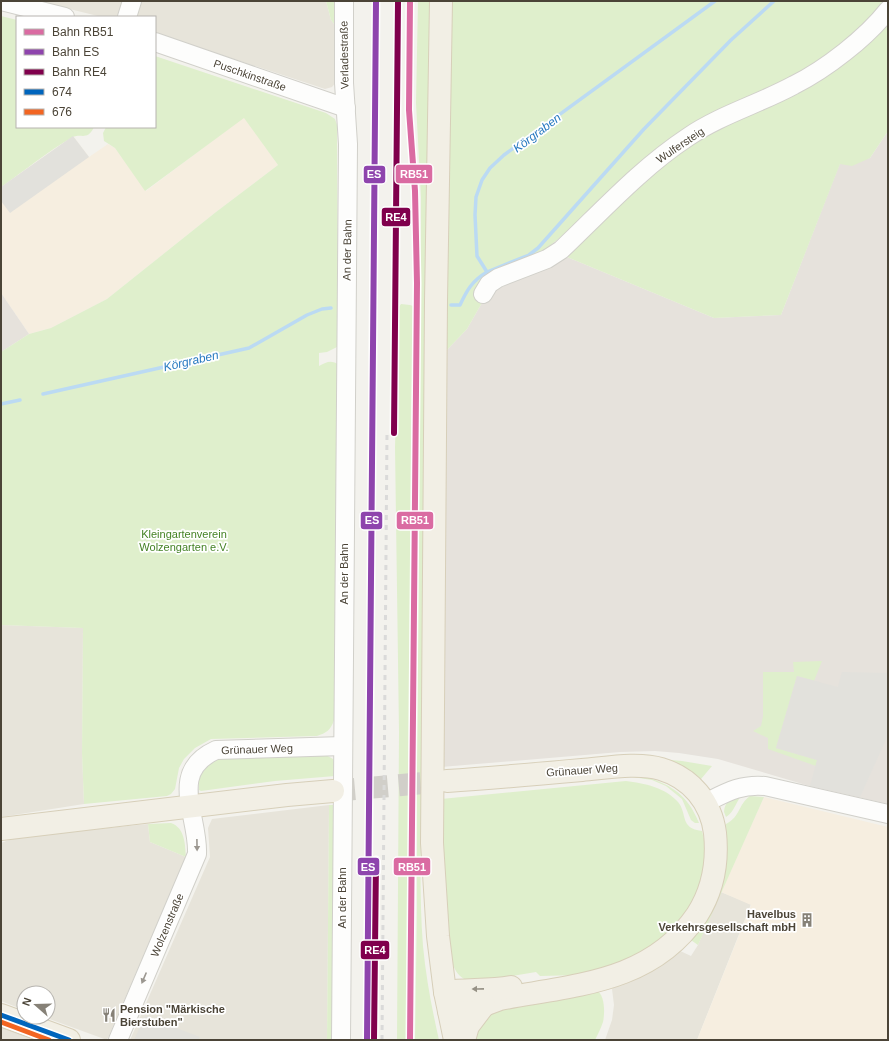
<svg xmlns="http://www.w3.org/2000/svg" width="889" height="1041" font-family="Arial,sans-serif">
<style>
.residential{fill:#e7e4da}
.commercial{fill:#f6eee0}
.industrial{fill:#e6e2dc}
.green{fill:#dfefcc}
.parking{fill:#e2e1dc}
.lines{fill:none;stroke-linecap:round;stroke-linejoin:round}
.stream{stroke:#bbdaf3;stroke-width:3.5}
.major-tunnel{stroke:#d1cfc9;stroke-width:22;stroke-dasharray:22 11;stroke-linecap:butt}
.minor-casing{stroke:#d1d0ca;stroke-width:20}
.major-casing{stroke:#d7cfb9;stroke-width:24}
.minor{stroke:#fdfdfc;stroke-width:18}
.major{stroke:#f2efe5;stroke-width:22}
.rail{stroke:#dadad9;stroke-width:3;stroke-dasharray:5 5;stroke-linecap:butt}
.bus-1-casing{stroke:#fff;stroke-width:8}
.bus-2-casing{stroke:#fff;stroke-width:8}
.bus-1{stroke:#0065bd;stroke-width:5}
.bus-2{stroke:#f26522;stroke-width:5}
.rail-1-casing{stroke:#fff;stroke-width:9}
.rail-2-casing{stroke:#fff;stroke-width:9}
.rail-3-casing{stroke:#fff;stroke-width:9}
.rail-1{stroke:#da6ba2;stroke-width:6}
.rail-2{stroke:#8e44ad;stroke-width:6}
.rail-3{stroke:#80004d;stroke-width:6}
.oneway{fill:#9b9790}
.oneway2{fill:#969185}
.labels{text-anchor:middle;stroke-width:3.5;stroke-linejoin:round;paint-order:stroke}
.street-label{font-size:11px;fill:#4b4437;stroke:#fff}
.park-label{font-size:11px;fill:#448225;stroke:#fff}
.poi-label{font-size:11px;font-weight:bold;fill:#4b4437;stroke:#fff;text-anchor:end}
.water-label{font-size:12px;font-style:italic;fill:#2779c0;stroke:#fff}
.line-badge{stroke:#fff;stroke-width:1.5}
.badge-label{font-size:11px;text-anchor:middle;font-weight:bold;fill:#fff}
</style>
<rect width="100%" height="100%" fill="#f3f2ed"/>
<g class="residential">
<polygon points="37,1 326,1 331,20 335,25 337,81 332,87 325,89 155,33 155,17 102,17"/>
<polygon points="1,625 83,628 82,753 84,804 1,817"/>
<polygon points="329,805 327,1040 130,1040 210,857 208,828 212,819"/>
<polygon points="148,824 150,842 186,857 107,1040 44,1017 48,1017 48,993 24,993 24,1010 1,1001 1,843 17,837"/>
<polygon points="721,892 751,904 697,1040 605,1040 612,1020 614,1005 612,989 618,982 678,950 691,956 698,945"/>
<polygon points="1,1023 48,1040 1,1040"/>
</g>
<g class="commercial">
<polygon points="244,117 278,165 216,212 107,299 51,328 29,334 1,293 1,187 73,136 89,157 108,144 115,148 146,191"/>
<polygon points="764,797 888,827 888,1040 697,1040 751,905 721,892"/>
</g>
<g class="industrial">
<polygon points="888,131 888,804 806,785 718,759 679,753 655,751 620,752 441,767 444,353 467,329 487,294 567,257 714,318 781,315 840,163 870,158"/>
<polygon points="1,293 29,334 1,352"/>
</g>
<g class="green">
<polygon points="326,1 335,1 335,25 331,20"/>
<path d="M418,1H430L421,793C421,844 419,896 423,946C426,978 432,1009 439,1040H415L417,908V643L419,310L421,222V198L416,103Z"/>
<polygon points="450,1 887,1 875,16 810,71 702,124 542,252 492,273 476,288 477,294 483,301 467,329 444,353"/>
<path d="M1,16L17,20V127H94C87,142 81,132 71,138C47,152 24,171 1,187Z"/>
<polygon points="888,18 888,131 870,158 852,166 840,164 781,315 714,318 567,257 580,240 655,167"/>
<path d="M155,56L326,113L335,119L337,125L338,342L337,347L327,352L319,353V366C327,362 330,360 338,364L334,720C331,730 326,733 317,736L211,739L195,748L184,759L179,768L175,789L171,794L167,796L84,804L82,753L83,628L1,625V352L29,334L51,328L107,299L216,212L278,165L244,118L145,191L115,148L104,141L103,133L106,127H155Z"/>
<path d="M401,304L410,305L413,306C409,551 410,795 406,1040H397L399,732L395,447L399,307Z"/>
<polygon points="822,661 814,681 797,676 776,748 817,760 816,766 768,749 768,738 753,731 761,726 763,716 763,672 794,672 793,662"/>
<path d="M326,755L333,759L336,765L335,776L275,781L201,791L199,790C196,770 208,762 226,757Z"/>
<path d="M660,759L682,761L712,766L701,779C690,768 674,764 660,759Z"/>
<path d="M639,775C669,783 687,793 699,823H695L691,820L682,799L666,786L652,780L626,776Z"/>
<path d="M626,781C644,783 666,788 678,802C688,814 679,828 702,831L705,844L703,877L698,896L680,926L637,959L581,975L540,976L536,972L512,976L508,982C499,982 473,983 467,980C452,975 450,954 448,942L441,799Z"/>
<path d="M742,795C735,803 735,811 726,817L724,812C725,800 732,799 742,795Z"/>
<path d="M750,796L764,797L698,945L688,938L727,855L726,824C741,816 737,806 750,796Z"/>
<polygon points="329,805 335,805 332,1040 327,1040"/>
<path d="M171,823C185,828 185,844 186,857L150,842L148,824Z"/>
<path d="M596,990C605,994 605,1013 603,1022C601,1028 598,1034 595,1040H474C477,1026 488,1016 500,1008Z"/>
</g>
<g class="parking">
<polygon points="73,136 89,157 10,213 1,201 1,187"/>
<polygon points="842,672 888,673 888,735 860,797 810,786 817,760 776,748 797,676 838,687"/>
<polygon points="145,1016 200,1037 198,1040 134,1040"/>
</g>
<g class="lines">
<g class="stream">
<polyline points="487,272 529,255 538,248 644,129 731,40 774,1"/>
<path d="M451,305H460C467,290 472,281 487,272L477,256L475,215L476,197L482,180L490,168L504,155L715,1"/>
<polyline points="43,394 249,348 307,315 322,309 331,308"/>
<polyline points="1,404 20,400"/>
</g>
<polyline class="major-tunnel" points="333,791 447,781"/>
<defs>
<g id="minor">
<polyline points="1,1 65,17"/>
<polyline points="127,17 132,1"/>
<polyline points="155,42 346,108"/>
<path d="M483,294L489,284L498,278L547,259L561,250C602,211 641,168 688,137C720,115 759,104 794,85C826,69 866,38 888,10"/>
<path d="M705,803C727,792 740,784 765,786L888,814"/>
<path d="M118,1040L197,854C199,816 167,772 216,750L343,746"/>
<polyline points="341,1040 348,144 344,83 344,1"/>
</g>
<g id="major">
<polyline points="441,1 436,301 432,843 438,936 445,992 455,1040"/>
<path d="M447,781C492,778 537,774 582,770C606,768 638,762 661,769C691,778 711,802 715,833C718,862 713,890 697,915C651,983 574,985 500,999L484,1005L449,1011"/>
<polyline points="1,829 287,795 333,791"/>
<path d="M445,992C467,989 489,991 511,987"/>
<polyline points="1,1015 69,1040"/>
<polyline points="464,1040 468,1026 484,1005"/>
</g>
</defs>
<use href="#minor" class="minor-casing"/>
<use href="#major" class="major-casing"/>
<use href="#minor" class="minor"/>
<use href="#major" class="major"/>
<polyline class="rail" points="382,1040 387,433"/>
<defs>
<polyline id="bus-1" points="1,1015 69,1040"/>
<polyline id="bus-2" points="1,1022 49,1040"/>
</defs>
<use href="#bus-1" class="bus-1-casing"/>
<use href="#bus-2" class="bus-2-casing"/>
<use href="#bus-1" class="bus-1"/>
<use href="#bus-2" class="bus-2"/>
<defs>
<polyline id="rail-1" points="410,1 409,110 415,191 417,283 410,1040"/>
<polyline id="rail-2" points="367,1040 376,1"/>
<g id="rail-3">
<polyline points="394,433 398,1"/>
<polyline points="374,1040 376,860"/>
</g>
</defs>
<use href="#rail-1" class="rail-1-casing"/>
<use href="#rail-2" class="rail-2-casing"/>
<use href="#rail-3" class="rail-3-casing"/>
<use href="#rail-1" class="rail-1"/>
<use href="#rail-2" class="rail-2"/>
<use href="#rail-3" class="rail-3"/>
</g>
<defs><path id="oneway-solid" d="M-6-.8H1V-3.2L6.5 0L1 3.2V.8H-6Z"/></defs>
<g class="oneway">
<use href="#oneway-solid" transform="translate(197 845) rotate(89)"/>
<use href="#oneway-solid" transform="translate(144 978) rotate(113)"/>
</g>
<use class="oneway2" href="#oneway-solid" transform="translate(478 989) rotate(179)"/>
<defs>
<symbol id="building-bare" viewBox="-9 -9 18 18"><path d="M-4-6H4V6H1V3H-1V6H-4ZM-2.5-4.3h1.7v1.8h-1.7ZM.8-4.3h1.7v1.8H.8ZM-2.5-1h1.7V.8h-1.7ZM.8-1h1.7V.8H.8Z" fill="#868177" stroke="#fff" stroke-width="2.5" paint-order="stroke"/></symbol>
<symbol id="restaurant-bare" viewBox="-9 -9 18 18"><path d="M-5-6h1v4h1v-4h1v4h1v-4h1v5L-1.5 .5V6h-2V.5L-5-1ZM5-6V6H3V1.5H1.5Q1.5-4 5-6Z" fill="#868177" stroke="#fff" stroke-width="2.5" paint-order="stroke"/></symbol>
</defs>
<g fill-rule="evenodd">
<use href="#building-bare" x="797" y="910" width="20" height="20"/>
<use href="#restaurant-bare" x="99" y="1005" width="20" height="20"/>
</g>
<g class="labels">
<g class="street-label">
<text transform="translate(344 55) rotate(-91)" y="4">Verladestraße</text>
<text transform="translate(250 75) rotate(19)" y="4">Puschkinstraße</text>
<text transform="translate(680 145) rotate(-34)" y="4">Wulfersteig</text>
<text transform="translate(347 250) rotate(-89)" y="4">An der Bahn</text>
<text transform="translate(344 574) rotate(-90)" y="4">An der Bahn</text>
<text transform="translate(257 749) rotate(-2)" y="4">Grünauer Weg</text>
<text transform="translate(582 770) rotate(-4)" y="4">Grünauer Weg</text>
<text transform="translate(342 898) rotate(-90)" y="4">An der Bahn</text>
<text transform="translate(167 925) rotate(-67)" y="4">Wolzenstraße</text>
</g>
<g class="park-label">
<text x="184" y="538">Kleingartenverein<tspan x="184" dy="13">Wolzengarten e.V.</tspan></text>
</g>
<g class="poi-label">
<text x="796" y="918">Havelbus<tspan x="796" dy="13">Verkehrsgesellschaft mbH</tspan></text>
<text x="120" y="1013" text-anchor="start">Pension "Märkische<tspan x="120" dy="13">Bierstuben"</tspan></text>
</g>
<g class="water-label">
<text transform="translate(537 133) rotate(-37)" y="4">Körgraben</text>
<text transform="translate(191 361) rotate(-13)" y="4">Körgraben</text>
</g>
</g>
<g class="line-badge">
<rect x="395" y="164" width="38" height="20" rx="4" fill="#da6ba2"/>
<rect x="363" y="165" width="23" height="19" rx="4" fill="#8e44ad"/>
<rect x="381" y="207" width="30" height="20" rx="4" fill="#80004d"/>
<rect x="396" y="511" width="38" height="19" rx="4" fill="#da6ba2"/>
<rect x="360" y="511" width="23" height="19" rx="4" fill="#8e44ad"/>
<rect x="393" y="857" width="38" height="19" rx="4" fill="#da6ba2"/>
<rect x="357" y="857" width="23" height="19" rx="4" fill="#8e44ad"/>
<rect x="360" y="940" width="30" height="20" rx="4" fill="#80004d"/>
</g>
<g class="badge-label">
<text x="414" y="178">RB51</text>
<text x="374" y="178">ES</text>
<text x="396" y="221">RE4</text>
<text x="415" y="524">RB51</text>
<text x="372" y="524">ES</text>
<text x="412" y="871">RB51</text>
<text x="368" y="871">ES</text>
<text x="375" y="954">RE4</text>
</g>
<rect width="889" height="1041" fill="none" stroke="#4b4437" stroke-width="4"/>
<rect x="16" y="16" width="140" height="112" fill="#ffffff" stroke="#b7b4af"/>
<rect x="24" y="29" width="20" height="6" fill="#da6ba2" stroke="#b7b4af"/>
<text x="52" y="36" font-size="12" fill="#4b4437">Bahn RB51</text>
<rect x="24" y="49" width="20" height="6" fill="#8e44ad" stroke="#b7b4af"/>
<text x="52" y="56" font-size="12" fill="#4b4437">Bahn ES</text>
<rect x="24" y="69" width="20" height="6" fill="#80004d" stroke="#b7b4af"/>
<text x="52" y="76" font-size="12" fill="#4b4437">Bahn RE4</text>
<rect x="24" y="89" width="20" height="6" fill="#0065bd" stroke="#b7b4af"/>
<text x="52" y="96" font-size="12" fill="#4b4437">674</text>
<rect x="24" y="109" width="20" height="6" fill="#f26522" stroke="#b7b4af"/>
<text x="52" y="116" font-size="12" fill="#4b4437">676</text>
<g transform="translate(36 1005) rotate(290)"><circle r="19" fill="#ffffff" stroke="#b7b4af"/>
<path d="M0-3L7 15L0 10L-7 15Z" fill="#868177"/>
<text y="-6" font-size="11" font-weight="bold" text-anchor="middle" fill="#4b4437">N</text>
</g>
</svg>
